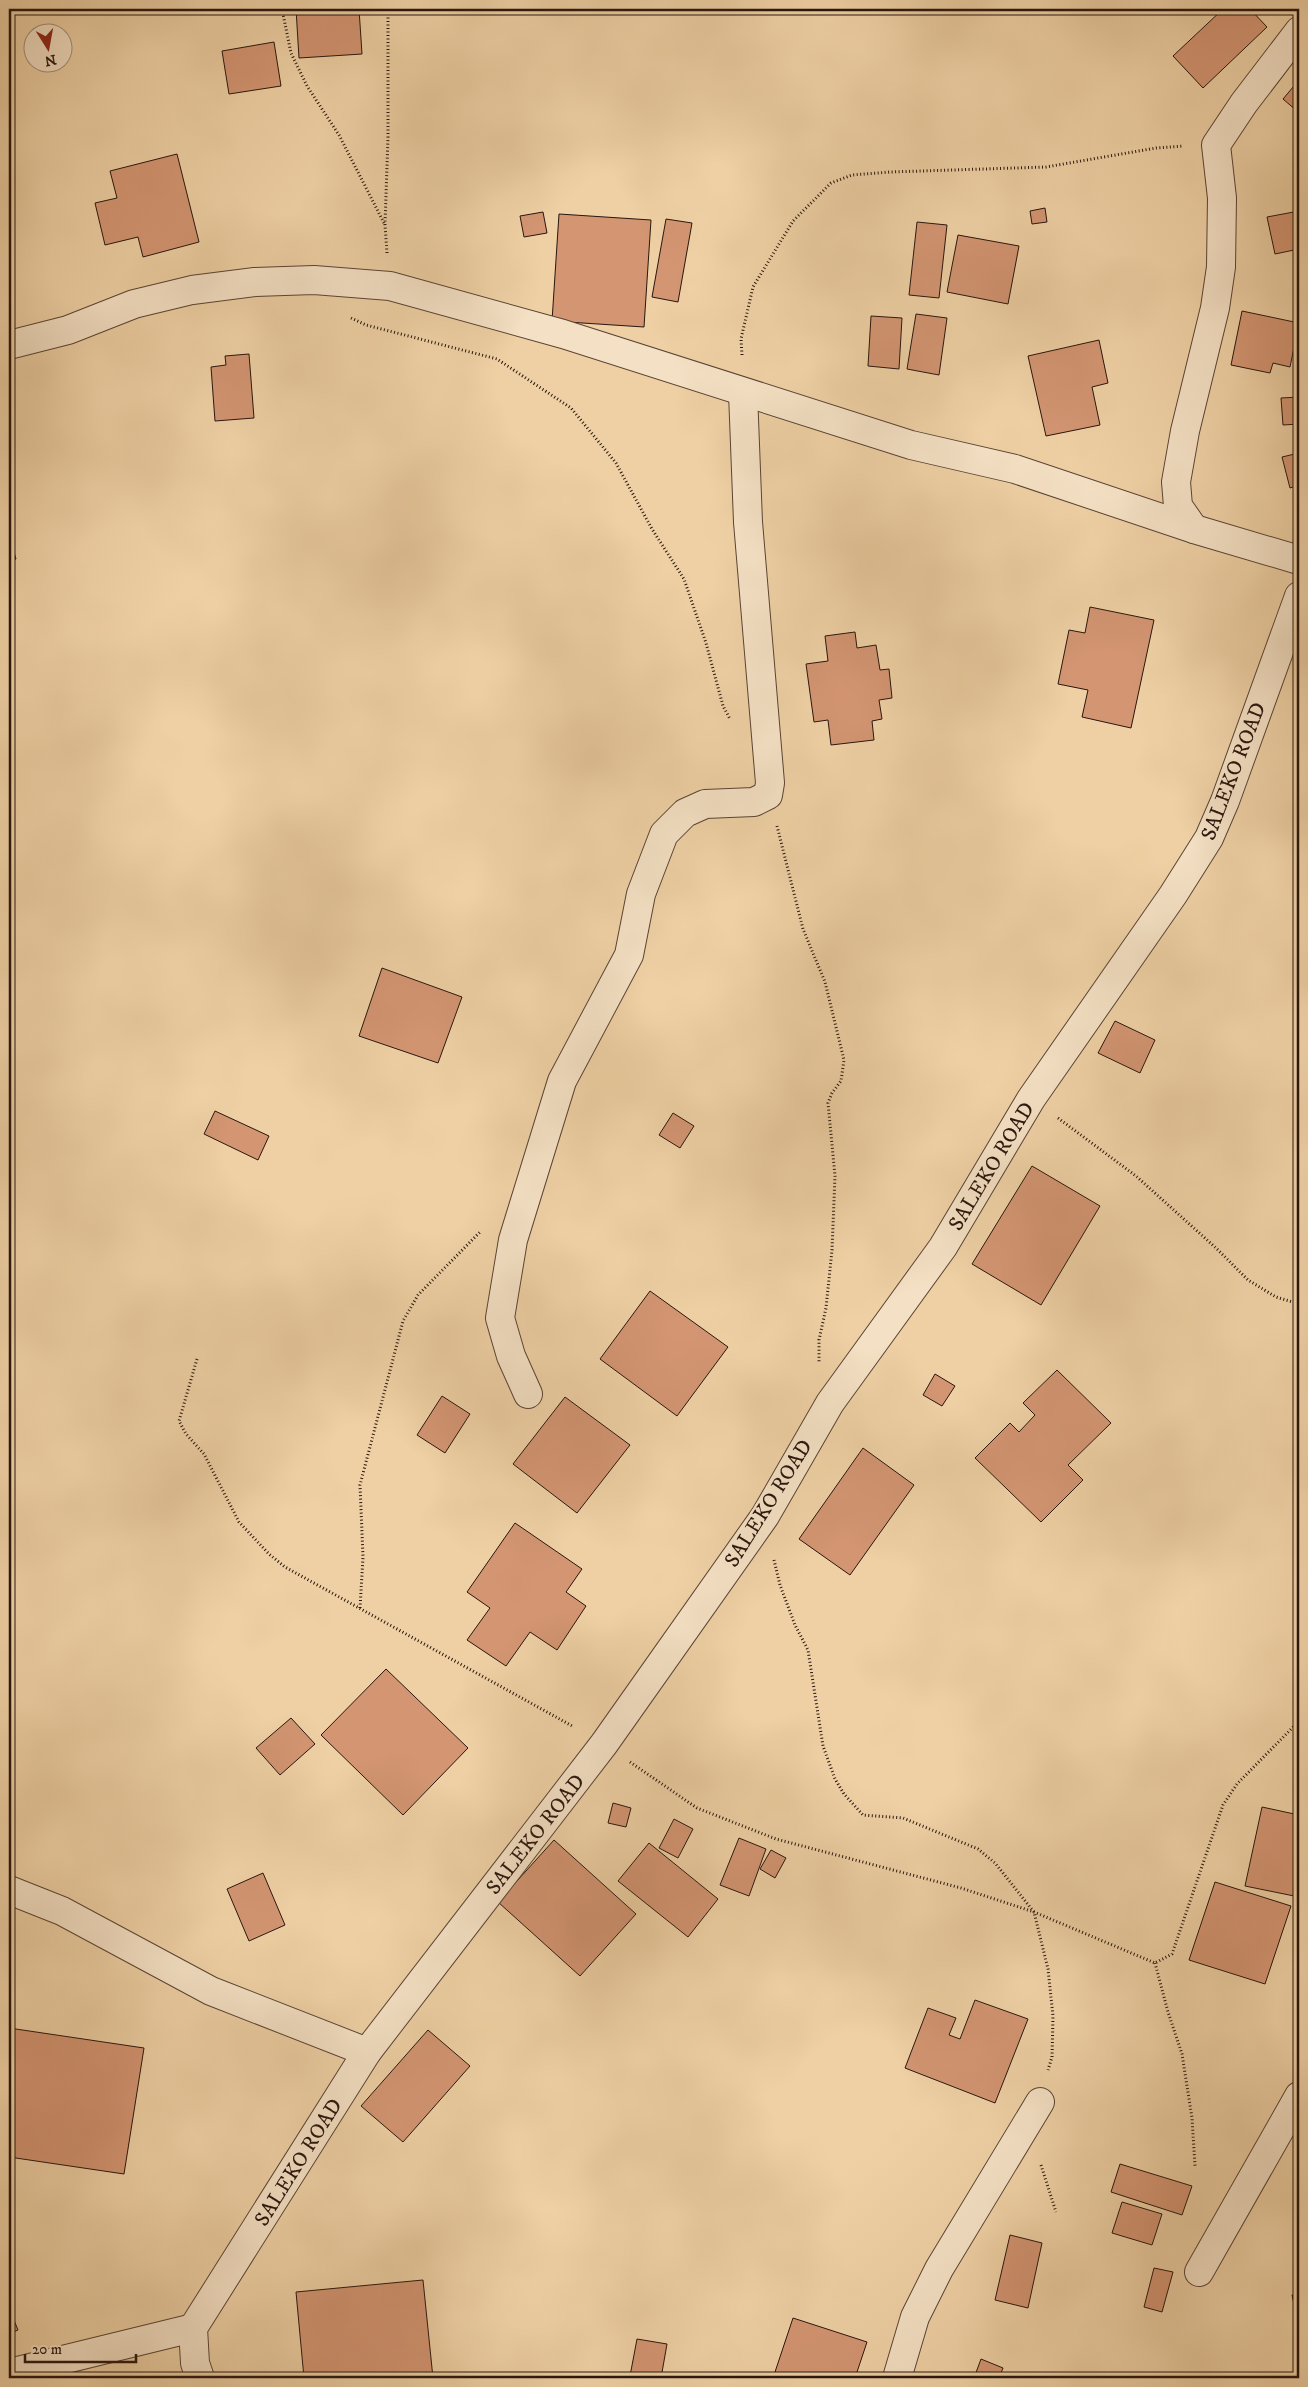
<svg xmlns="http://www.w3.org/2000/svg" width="1308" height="2387" font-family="'IM FELL DW Pica',serif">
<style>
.building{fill:#d39572;stroke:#29160e}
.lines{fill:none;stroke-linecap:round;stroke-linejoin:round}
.minor-casing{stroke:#5a4434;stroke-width:30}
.path{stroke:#29160e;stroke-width:3;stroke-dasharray:1 2.5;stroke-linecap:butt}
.minor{stroke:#f4e0c4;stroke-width:28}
.labels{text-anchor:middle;stroke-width:4.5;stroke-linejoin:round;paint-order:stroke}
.street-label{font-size:21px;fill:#29160e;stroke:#f4e0c4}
</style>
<rect width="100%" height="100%" fill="#eed0a4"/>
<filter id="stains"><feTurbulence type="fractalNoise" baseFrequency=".004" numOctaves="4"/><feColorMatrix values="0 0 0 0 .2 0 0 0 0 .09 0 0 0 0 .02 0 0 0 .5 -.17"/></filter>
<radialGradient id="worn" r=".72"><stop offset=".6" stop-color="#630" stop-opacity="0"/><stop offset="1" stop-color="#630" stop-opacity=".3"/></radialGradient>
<g class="building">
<polygon points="296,9 359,9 362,54 299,58"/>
<polygon points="1223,9 1250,9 1267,27 1203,88 1173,56"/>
<polygon points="274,42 281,86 229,94 222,51"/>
<polygon points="1299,80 1299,109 1297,111 1283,99"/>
<polygon points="177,154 199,242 143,257 138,237 105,245 95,203 117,198 110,171"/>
<polygon points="1045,208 1047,222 1032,224 1030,211"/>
<polygon points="1299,211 1299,249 1275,254 1267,217"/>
<polygon points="543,212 547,233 524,237 520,216"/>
<polygon points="559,214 651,220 644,327 552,321"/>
<polygon points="666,219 692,223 678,302 652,297"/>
<polygon points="917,222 947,225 939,298 909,295"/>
<polygon points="958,235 1019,246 1008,304 947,292"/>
<polygon points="1242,311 1299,323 1290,367 1273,363 1270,373 1231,365"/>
<polygon points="916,314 947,318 939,375 907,369"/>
<polygon points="871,316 902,318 899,369 868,366"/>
<polygon points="1099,340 1108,383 1092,387 1100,425 1046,436 1028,356"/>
<polygon points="249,354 254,418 215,421 211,367 226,365 225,356"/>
<polygon points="1299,397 1299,424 1283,425 1281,398"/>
<polygon points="1299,453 1299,485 1290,488 1282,457"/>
<polygon points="9,535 16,559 9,561"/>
<polygon points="1090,607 1154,620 1131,728 1082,717 1088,690 1058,684 1069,630 1085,633"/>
<polygon points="855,632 857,648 876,645 880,670 889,669 892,698 879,700 882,719 872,721 874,740 831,745 828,720 814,722 806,664 828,661 825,636"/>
<polygon points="382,968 462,997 438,1063 359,1036"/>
<polygon points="1115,1021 1155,1040 1140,1073 1098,1053"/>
<polygon points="215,1111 269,1136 258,1160 204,1134"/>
<polygon points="673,1113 694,1126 680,1148 659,1135"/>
<polygon points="1032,1166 1100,1206 1041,1305 972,1264"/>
<polygon points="650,1291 728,1347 677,1416 600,1359"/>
<polygon points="1057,1370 1111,1423 1068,1465 1083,1480 1041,1522 975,1458 1010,1423 1019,1432 1035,1415 1023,1403"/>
<polygon points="935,1374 955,1386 942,1406 923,1395"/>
<polygon points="442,1396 470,1414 445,1453 417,1435"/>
<polygon points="565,1397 630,1445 577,1513 513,1464"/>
<polygon points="863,1448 914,1485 850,1575 799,1539"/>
<polygon points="515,1523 582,1569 566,1592 586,1606 557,1650 530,1632 506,1666 467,1640 490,1608 467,1592"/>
<polygon points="386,1669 468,1748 403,1815 321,1735"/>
<polygon points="291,1718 315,1744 280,1775 256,1748"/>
<polygon points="613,1803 631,1808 626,1827 608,1823"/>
<polygon points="1262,1807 1299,1815 1299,1897 1245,1886"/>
<polygon points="674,1819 693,1829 678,1858 659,1848"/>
<polygon points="739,1838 766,1849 749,1896 720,1885"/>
<polygon points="554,1840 636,1914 580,1976 498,1902"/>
<polygon points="649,1843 718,1899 688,1937 618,1881"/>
<polygon points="771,1850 786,1858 775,1878 760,1869"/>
<polygon points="263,1873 285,1925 249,1941 227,1889"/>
<polygon points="1215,1882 1291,1906 1265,1984 1189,1960"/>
<polygon points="975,2000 1028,2019 995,2103 905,2068 928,2008 956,2018 949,2035 960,2039"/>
<polygon points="9,2028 144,2048 124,2174 9,2157"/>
<polygon points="428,2030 470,2066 403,2142 361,2106"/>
<polygon points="1294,2158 1299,2158 1299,2266 1296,2266"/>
<polygon points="1120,2164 1192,2186 1182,2215 1111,2192"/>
<polygon points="1122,2202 1162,2214 1152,2245 1112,2233"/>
<polygon points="1010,2235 1042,2243 1028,2308 995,2300"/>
<polygon points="1154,2268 1173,2272 1162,2312 1144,2307"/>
<polygon points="423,2280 433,2378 304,2378 296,2292"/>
<polygon points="1299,2293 1299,2327 1292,2295"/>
<polygon points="9,2308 18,2330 9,2334"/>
<polygon points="793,2318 867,2342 855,2378 773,2378"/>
<polygon points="637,2339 667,2344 661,2378 630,2376"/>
<polygon points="981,2359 1003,2368 999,2378 974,2378"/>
</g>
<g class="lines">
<defs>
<g id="minor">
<polyline points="9,345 68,330 134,304 192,290 255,282 314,280 390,286 563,334 911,445 1015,469 1194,529 1299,560"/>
<polyline points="1194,529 1178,506 1176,482 1185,431 1215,308 1221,267 1222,198 1216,145 1244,103 1299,31"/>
<polyline points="528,1394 511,1356 500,1318 513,1240 562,1081 629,955 641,894 664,834 685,813 705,804 754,802 768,795 770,783 748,522 743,393"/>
<polyline points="9,1890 62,1911 211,1991 367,2052"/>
<polyline points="1199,2272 1299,2096"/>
<polyline points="9,2373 193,2328"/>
<polyline points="200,2378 195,2363 193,2328 367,2052 604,1744 765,1516 830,1403 943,1247 1031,1099 1173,895 1209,838 1225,801 1299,596"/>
<polyline points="897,2378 915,2317 939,2269 1040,2102"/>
</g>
</defs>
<use href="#minor" class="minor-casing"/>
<g class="path">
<polyline points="282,9 291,53 307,86 339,135 385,225"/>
<polyline points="387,253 385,225 388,137 388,9"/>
<polyline points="351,318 366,325 497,359 571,408 616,463 652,529 684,579 706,643 723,706 730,719"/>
<polyline points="742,355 741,339 753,287 793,221 831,183 852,175 890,172 1046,167 1156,148 1183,146"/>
<polyline points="777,826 803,929 825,982 844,1060 841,1081 832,1093 828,1103 835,1176 832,1250 826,1308 819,1340 819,1362"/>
<polyline points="1058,1118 1136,1176 1216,1248 1248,1280 1276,1297 1299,1304"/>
<polyline points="197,1359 179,1421 186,1434 204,1454 239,1522 269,1554 285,1567 574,1727"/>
<polyline points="774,1560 780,1585 795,1625 808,1650 823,1746 835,1779 844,1794 863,1815 903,1818 978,1849 995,1863 1034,1912 1048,1969 1053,2016 1052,2057 1048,2070"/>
<polyline points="360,1608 363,1557 360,1485 403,1321 418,1295 480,1232"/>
<polyline points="630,1762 697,1808 776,1839 961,1888 1034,1912 1155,1963 1172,1954 1223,1805 1237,1784 1299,1721"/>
<polyline points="1155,1963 1168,2012 1182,2054 1192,2118 1195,2166"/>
<polyline points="1041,2165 1056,2212"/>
</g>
<use href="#minor" class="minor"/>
</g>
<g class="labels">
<g class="street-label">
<text transform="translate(1233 771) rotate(-69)" y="7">SALEKO ROAD</text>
<text transform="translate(991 1166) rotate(-59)" y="7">SALEKO ROAD</text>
<text transform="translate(768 1503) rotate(-58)" y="7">SALEKO ROAD</text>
<text transform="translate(535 1834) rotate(-52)" y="7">SALEKO ROAD</text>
<text transform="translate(298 2162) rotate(-58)" y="7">SALEKO ROAD</text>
</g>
</g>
<rect width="1308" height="2387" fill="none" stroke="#eed0a4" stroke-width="30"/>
<rect x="10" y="10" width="1288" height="2367" fill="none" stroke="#29160e" stroke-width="2.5"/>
<rect x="15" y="15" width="1278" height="2357" fill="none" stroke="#29160e"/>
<g transform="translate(48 48) rotate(169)"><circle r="24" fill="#f4e0c4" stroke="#a38f7b"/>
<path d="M0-4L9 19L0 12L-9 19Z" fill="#8f2418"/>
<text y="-8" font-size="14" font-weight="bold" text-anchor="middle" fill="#29160e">N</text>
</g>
<path d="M25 2354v8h111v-8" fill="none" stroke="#29160e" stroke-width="2.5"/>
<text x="32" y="2354" font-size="15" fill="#29160e" stroke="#f4e0c4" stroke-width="4" paint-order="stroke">20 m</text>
<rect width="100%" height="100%" filter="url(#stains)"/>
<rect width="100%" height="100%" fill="url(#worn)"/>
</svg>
